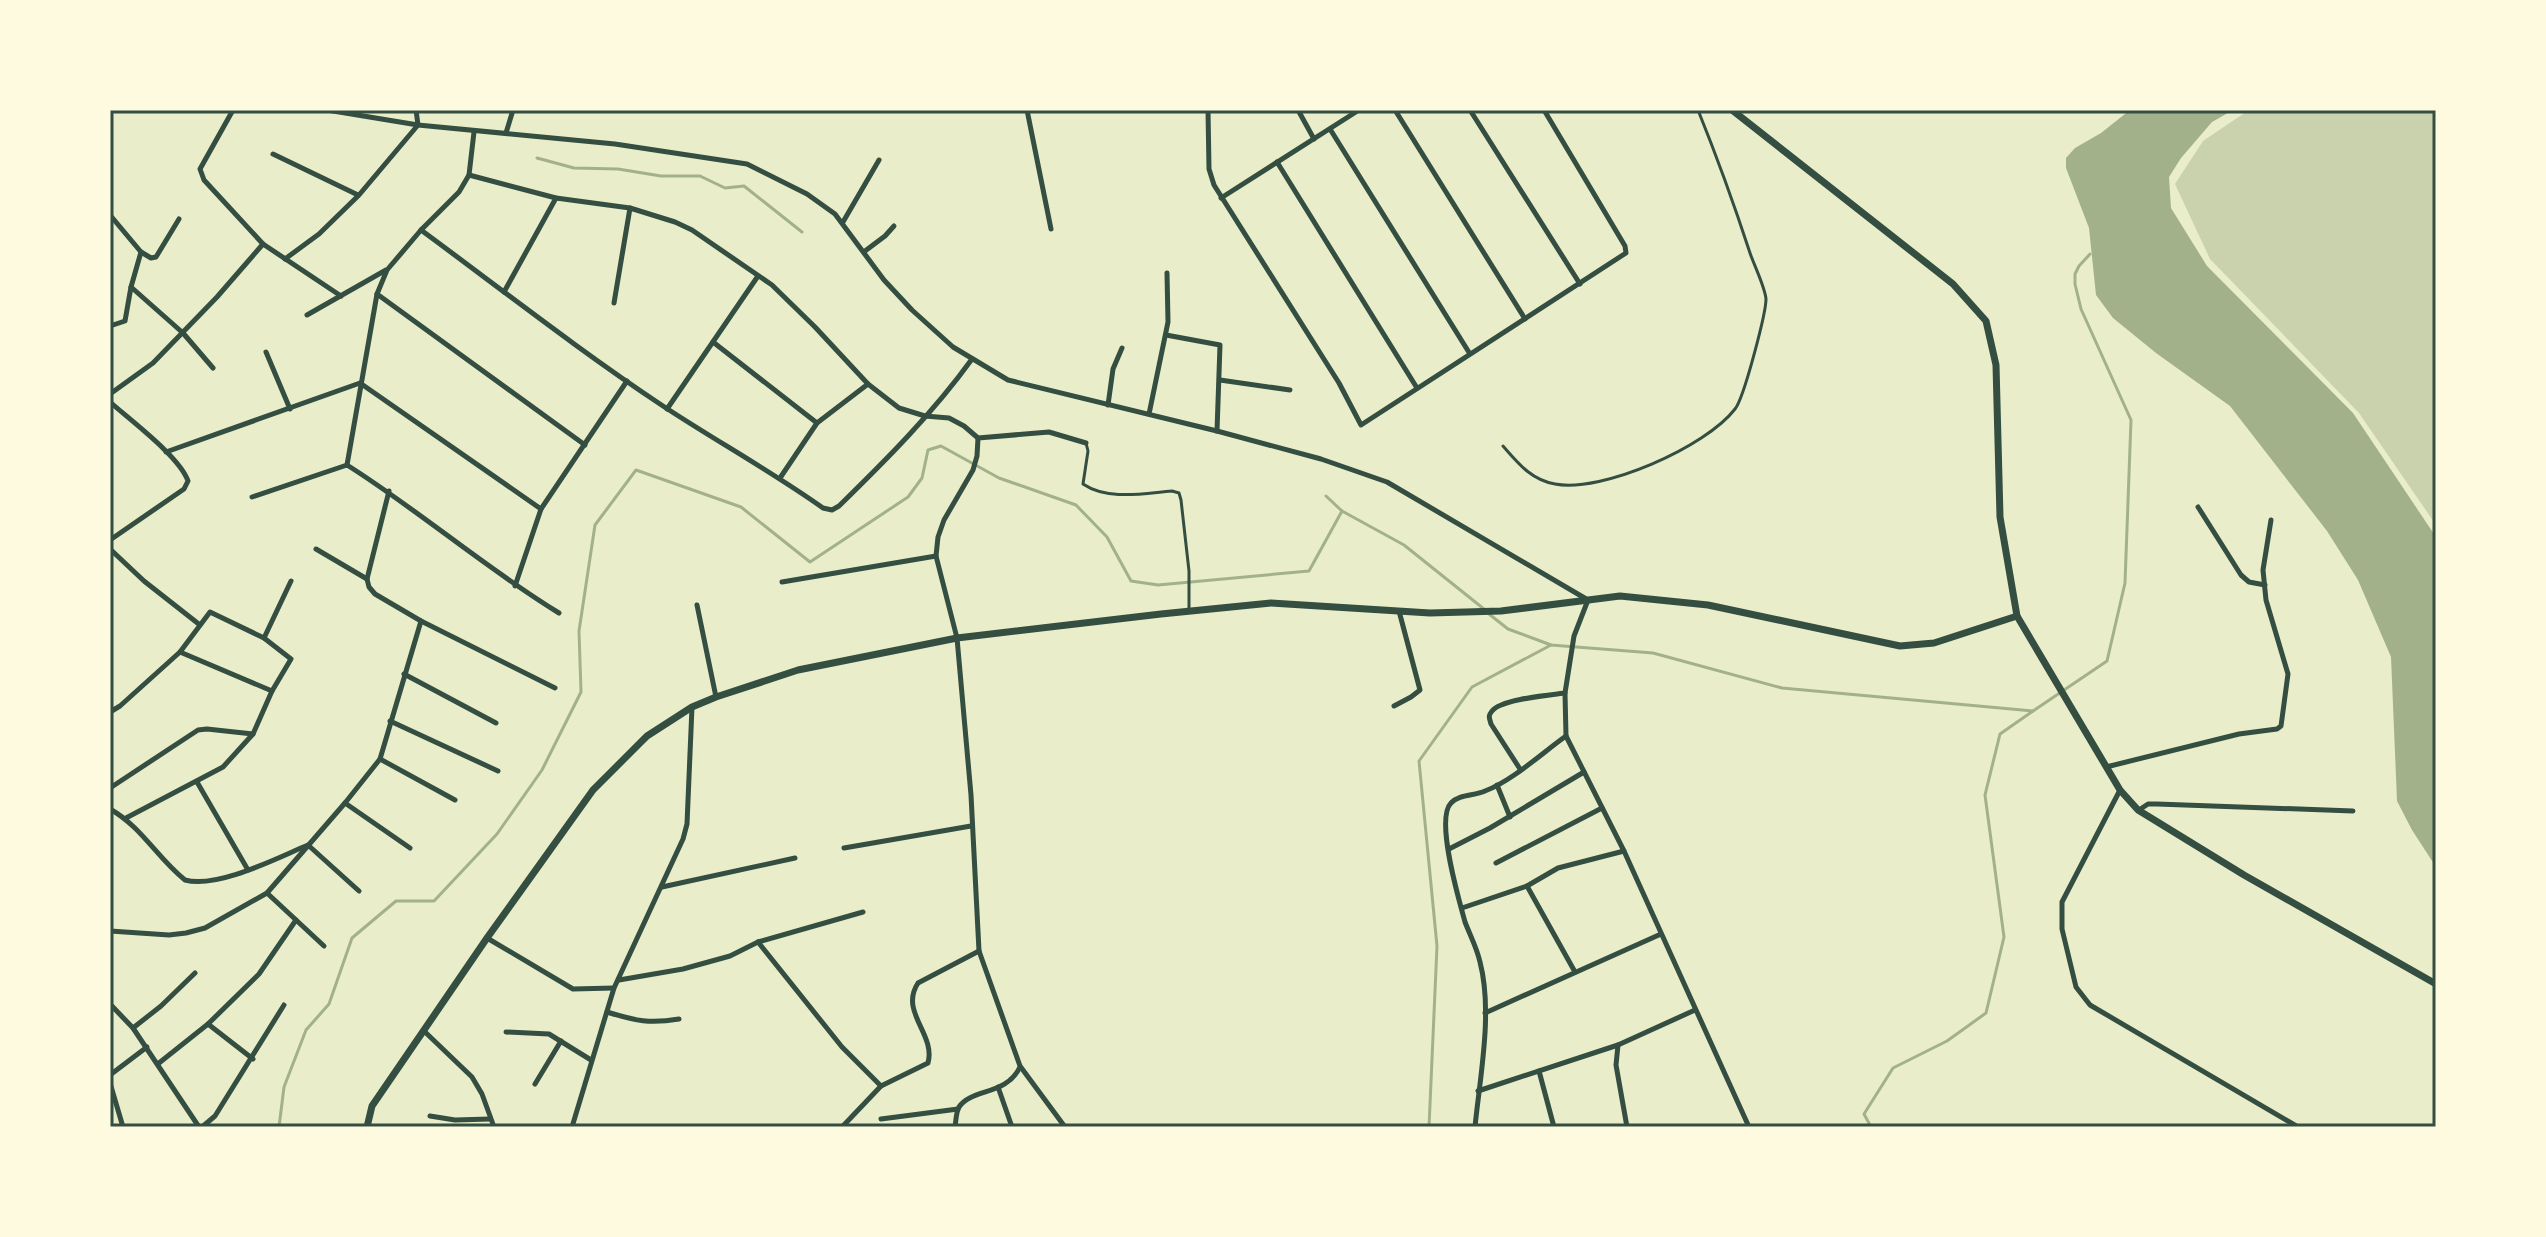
<svg xmlns="http://www.w3.org/2000/svg" width="2546" height="1237" font-family="'Times New Roman',serif">
<style>
.green{fill:#cad2ad}
.water{fill:#a3b18a}
.lines{fill:none;stroke-linecap:round;stroke-linejoin:round}
.stream{stroke:#a3b18a;stroke-width:3}
.service{stroke:#344e41;stroke-width:3}
.minor{stroke:#344e41;stroke-width:5}
.secondary{stroke:#344e41;stroke-width:7}
.neatline{fill:none;stroke:#344e41;stroke-width:3}
</style>
<rect width="100%" height="100%" fill="#e9edc9"/>
<polygon class="green" points="2249,110 2436,110 2436,525 2359,413 2210,259 2175,184 2203,141"/>
<polygon class="water" points="2130,110 2233,110 2212,122 2181,158 2169,177 2171,208 2207,266 2353,413 2436,537 2436,867 2412,830 2397,801 2391,657 2358,580 2327,531 2230,406 2156,353 2113,318 2096,295 2089,228 2066,168 2066,158 2075,148 2101,133"/>
<g class="lines">
<g class="stream">
<polyline points="537,158 574,168 618,169 661,176 700,176 725,188 744,186 802,232"/>
<polyline points="1326,496 1342,511 1404,545 1484,609"/>
<polyline points="1489,614 1508,629 1551,645 1653,653 1782,688 2033,711 2107,661 2125,583 2131,420 2081,309 2075,284 2075,274 2079,266 2090,254"/>
<polyline points="279,1127 284,1087 306,1030 329,1004 352,938 396,901 434,901 497,834 542,770 581,692 579,631 595,525 636,470 741,507 810,562 908,497 922,478 928,450 941,446 999,478 1076,505 1107,537 1131,581 1158,585 1309,571 1342,511"/>
<polyline points="1429,1127 1437,946 1419,761 1472,687 1551,645"/>
<polyline points="1871,1127 1864,1114 1893,1068 1947,1041 1986,1013 2004,937 1985,795 2000,734 2033,711"/>
</g>
<g class="service">
<path d="M1086,443L1088,451L1083,484C1108,501 1145,493 1172,491L1179,493L1181,500L1189,571V611"/>
<path d="M1503,446C1518,463 1531,480 1555,484C1602,493 1706,447 1735,409C1744,398 1766,313 1766,299C1765,287 1754,265 1750,253C1734,204 1717,157 1698,110"/>
</g>
<g class="minor">
<polyline points="233,110 200,169 204,180 263,244 341,296"/>
<polyline points="327,110 418,125 615,144 747,164 807,194 835,214 884,280 912,310 953,347 1008,380 1217,431 1321,459 1387,482 1588,600 1574,636 1565,693 1566,736 1624,851 1749,1127"/>
<polyline points="1027,110 1051,229"/>
<polyline points="1208,110 1209,169 1214,185 1339,383 1361,425 1626,253 1625,246 1544,110"/>
<polyline points="1298,110 1314,139"/>
<polyline points="1395,110 1525,319"/>
<polyline points="1470,110 1580,284"/>
<polyline points="1330,129 1470,354"/>
<polyline points="506,133 513,110"/>
<polyline points="273,154 358,195"/>
<polyline points="1277,162 1417,388"/>
<polyline points="469,175 556,198 630,208 675,222 692,230 772,285 815,327 868,384 899,408 925,416 949,418 964,426 978,438 1049,432 1086,443"/>
<polyline points="1221,198 1359,110"/>
<polyline points="110,215 141,252 151,258 156,257 179,219"/>
<polyline points="843,222 879,160"/>
<path d="M421,230C501,289 580,351 663,406C716,441 771,471 823,508L832,510L839,506C886,460 933,413 972,359"/>
<polyline points="865,251 885,236 894,226"/>
<polyline points="141,252 131,287 183,333 213,368"/>
<polyline points="285,259 319,234 359,195 418,125 416,110"/>
<polyline points="504,292 556,198"/>
<polyline points="377,294 585,445"/>
<polyline points="614,303 630,208"/>
<polyline points="307,315 386,270"/>
<polyline points="110,326 125,321 131,287"/>
<polyline points="1166,335 1220,345 1217,431"/>
<polyline points="713,342 817,423"/>
<polyline points="266,352 290,409"/>
<polyline points="1220,380 1290,390"/>
<polyline points="110,394 153,363 217,297 263,244"/>
<path d="M110,402C130,420 180,457 188,481L184,489L110,540"/>
<polyline points="1108,405 1113,369 1122,348"/>
<polyline points="667,409 758,276"/>
<polyline points="1149,414 1168,322 1167,273"/>
<polyline points="978,438 977,456 973,470 944,520 938,537 936,556 957,638 971,795 979,951 1020,1066 1065,1127"/>
<polyline points="166,452 360,383 541,509"/>
<polyline points="347,465 377,294 387,270 421,230 459,192 469,175 474,132"/>
<path d="M347,465C420,511 485,568 559,613"/>
<polyline points="780,478 817,423 868,384"/>
<polyline points="389,491 367,579 369,587 375,594 421,621 555,688"/>
<polyline points="252,497 347,465"/>
<polyline points="2198,507 2241,575 2249,582 2265,585"/>
<polyline points="110,549 144,581 200,625"/>
<polyline points="316,549 367,579"/>
<polyline points="782,582 936,556"/>
<polyline points="515,586 541,509 627,381"/>
<polyline points="697,605 716,697"/>
<polyline points="264,638 291,581"/>
<polyline points="180,652 272,691"/>
<polyline points="404,674 496,723"/>
<polyline points="1394,706 1411,697 1420,690 1399,611"/>
<polyline points="110,712 120,706 180,652 210,612 264,638 291,659 272,691 253,734 223,767 126,818"/>
<polyline points="390,721 498,771"/>
<polyline points="380,759 455,800"/>
<polyline points="2106,767 2239,734 2277,729 2281,726 2288,674 2266,600 2263,570 2271,520"/>
<path d="M1520,769L1491,724C1489,717 1488,716 1492,711C1501,699 1550,695 1565,693"/>
<polyline points="197,782 248,870"/>
<polyline points="1497,785 1510,817"/>
<polyline points="110,788 198,730 207,729 253,734"/>
<polyline points="2120,790 2062,902 2062,929 2076,987 2090,1005 2298,1127"/>
<polyline points="345,803 410,848"/>
<path d="M110,809C143,828 157,858 185,880C217,889 277,858 308,845L359,891"/>
<polyline points="2139,810 2148,804 2157,804 2353,811"/>
<polyline points="844,848 971,826"/>
<polyline points="1449,849 1490,828 1584,772"/>
<polyline points="1496,863 1602,808"/>
<polyline points="1527,886 1575,972"/>
<polyline points="662,887 795,858"/>
<polyline points="267,893 324,946"/>
<polyline points="1462,908 1527,886 1558,868 1624,851"/>
<polyline points="110,931 169,935 186,933 205,928 267,893 345,803 380,759 421,621"/>
<polyline points="487,938 573,989 614,988"/>
<polyline points="758,942 842,1047 881,1086"/>
<polyline points="619,980 683,969 730,956 758,942 863,912"/>
<polyline points="110,1004 133,1028 199,1127"/>
<path d="M607,1012C636,1021 650,1024 679,1019"/>
<polyline points="1485,1013 1661,934"/>
<polyline points="208,1024 253,1059"/>
<polyline points="133,1028 161,1006 195,973"/>
<polyline points="424,1031 472,1077 482,1094 494,1127"/>
<polyline points="506,1032 549,1034 591,1060"/>
<polyline points="1618,1045 1616,1065 1627,1127"/>
<polyline points="159,1063 208,1024 259,974 296,920"/>
<polyline points="1539,1071 1554,1127"/>
<polyline points="110,1075 147,1047"/>
<polyline points="110,1083 123,1127"/>
<polyline points="535,1084 561,1041"/>
<polyline points="998,1087 1012,1127"/>
<polyline points="1478,1091 1618,1045 1695,1010"/>
<polyline points="430,1116 455,1120 490,1119"/>
<polyline points="881,1119 958,1109"/>
<polyline points="202,1127 215,1116 284,1005"/>
<polyline points="572,1127 614,988 683,839 687,824 692,707"/>
<path d="M842,1127L881,1086L928,1063C936,1034 899,1012 918,983L979,951"/>
<path d="M955,1127C956,1121 956,1112 959,1107C972,1088 1006,1096 1020,1067"/>
<path d="M1475,1127C1480,1076 1493,1012 1480,962C1477,948 1470,935 1465,922C1459,900 1435,819 1451,803C1459,794 1474,796 1485,791C1512,781 1542,753 1566,736"/>
</g>
<g class="secondary">
<polyline points="1732,110 1953,284 1986,321 1996,365 2000,517 2017,616 2120,790 2138,810 2244,875 2436,984"/>
<polyline points="367,1127 372,1106 487,938 593,790 647,736 692,707 716,697 798,670 957,638 1161,614 1271,603 1430,613 1501,611 1620,596 1708,605 1900,646 1934,643 2017,616"/>
</g>
</g>
<rect width="2546" height="1237" fill="none" stroke="#fefae0" stroke-width="224"/>
<rect x="112" y="112" width="2322" height="1013" class="neatline"/>
</svg>
